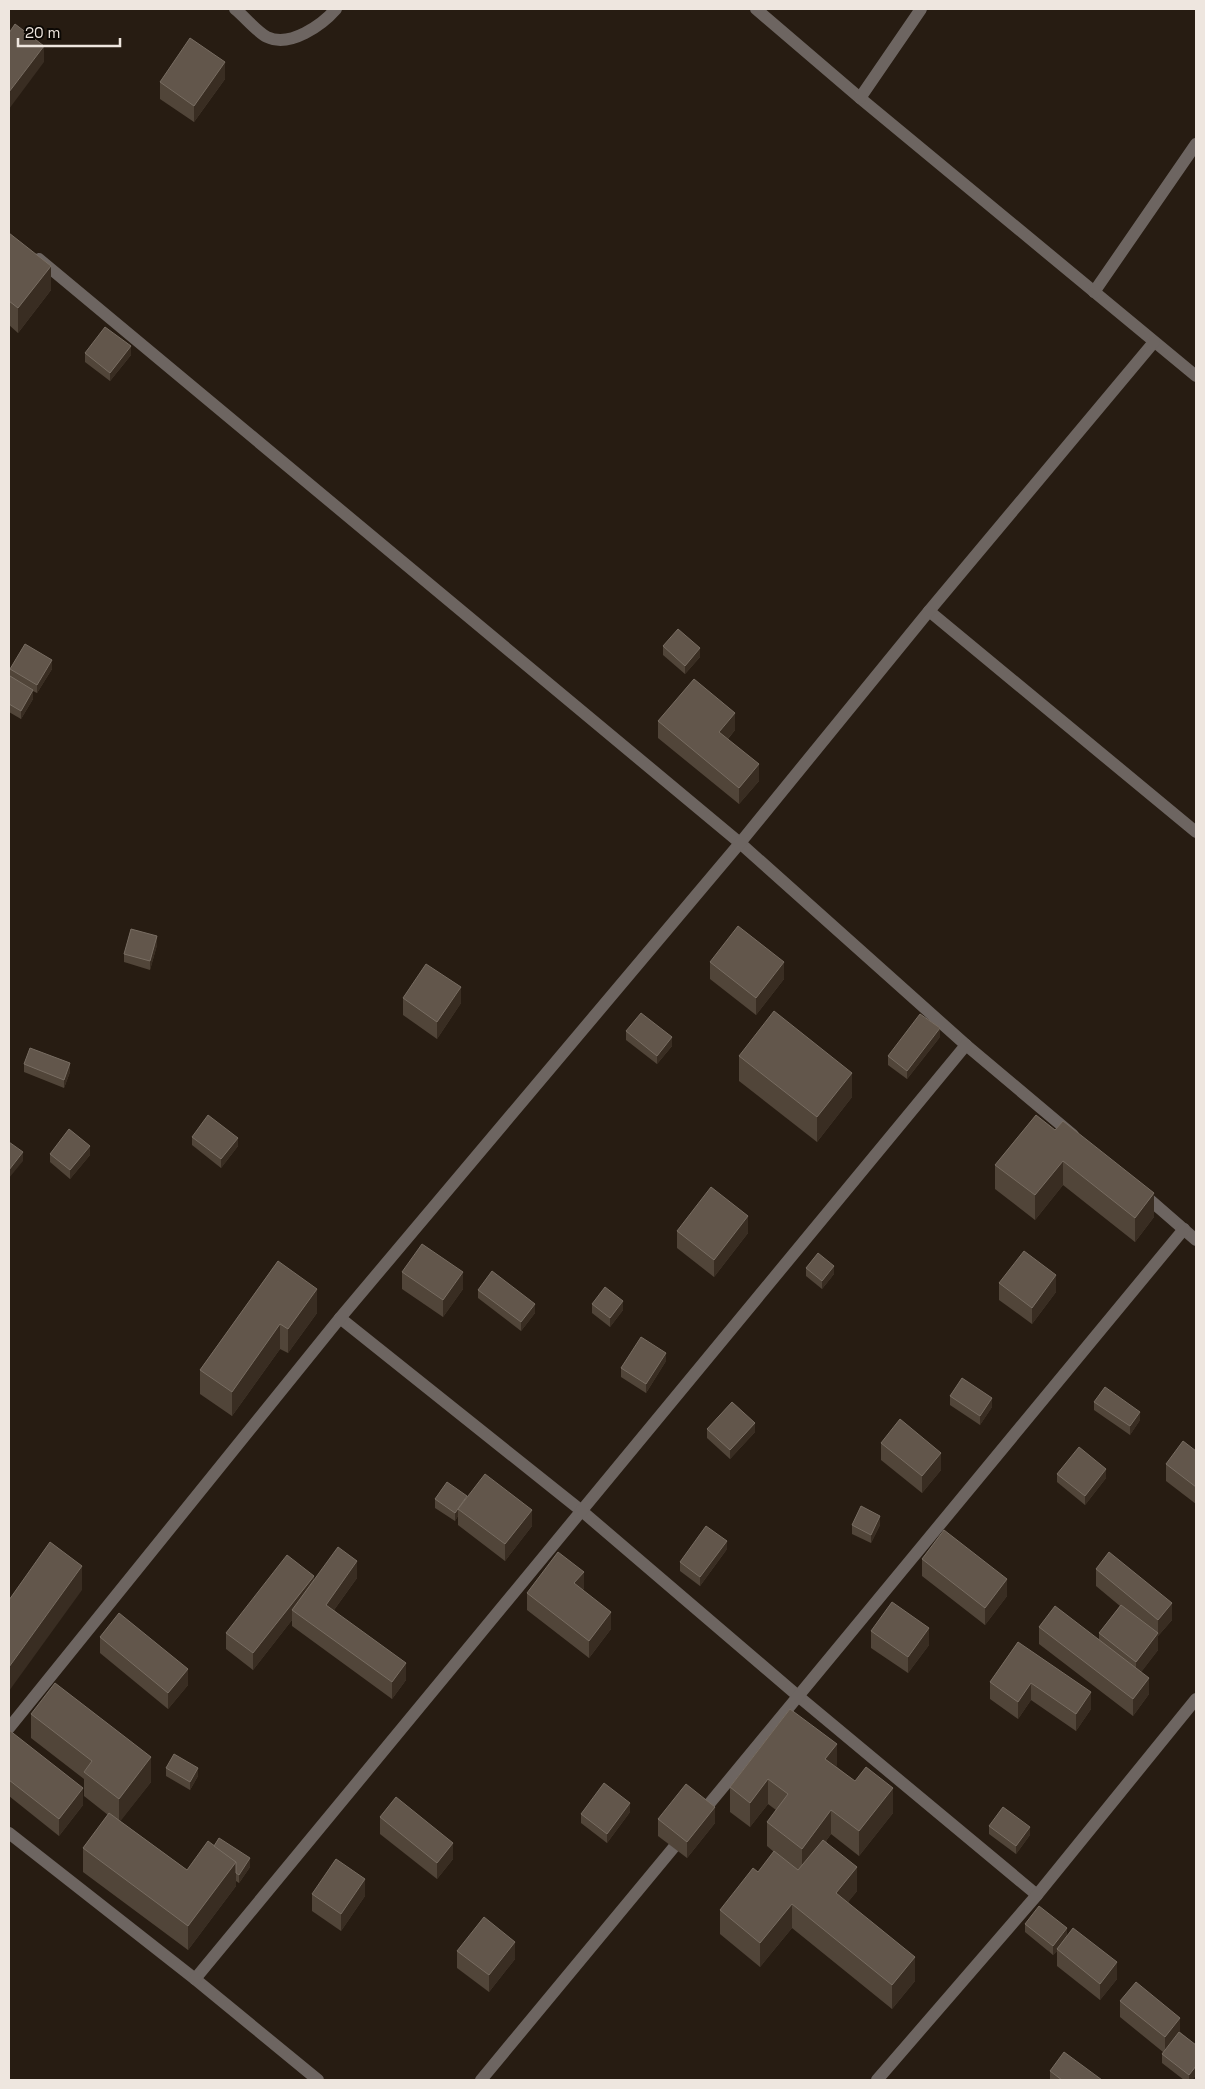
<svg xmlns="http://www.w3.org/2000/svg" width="1205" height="2089" font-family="'Space Grotesk',sans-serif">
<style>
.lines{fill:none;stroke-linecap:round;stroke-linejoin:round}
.minor{stroke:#6d6561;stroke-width:12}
.wall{fill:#514539}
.shaded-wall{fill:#392d22}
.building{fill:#62564b;stroke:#786d62}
</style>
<rect width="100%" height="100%" fill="#271c12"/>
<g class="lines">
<g class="minor">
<path d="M235,9C244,16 257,32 267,37C290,48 322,25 336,9"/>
<polyline points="756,9 860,98 1196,376"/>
<polyline points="860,98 921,9"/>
<polyline points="39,259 740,843 966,1045 1073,1135"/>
<polyline points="1094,292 1196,144"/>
<polyline points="929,611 1196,832"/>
<polyline points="1142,1193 1196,1240"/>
<polyline points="340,1318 583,1512 798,1696 1037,1895"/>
<polyline points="9,1728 340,1318 740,843 929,611 1154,342"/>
<polyline points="700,1815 1184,1229"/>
<polyline points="9,1833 195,1979 318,2080"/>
<polyline points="195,1979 966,1045"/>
<polyline points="481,2080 684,1835"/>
<polyline points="877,2080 1037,1895 1196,1699"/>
</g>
</g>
<g class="wall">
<polygon points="225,79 194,122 160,99 160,82"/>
<polygon points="9,233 51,290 18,333 9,325"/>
<polygon points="85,353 131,355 110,381 85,362"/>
<polygon points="663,646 700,657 685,674 663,655"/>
<polygon points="10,669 52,669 37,693 33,691 33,699 21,719 9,712 9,678 10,677"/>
<polygon points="658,721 735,730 728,739 759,781 739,804 658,738"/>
<polygon points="157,945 150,970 124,962 124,954"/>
<polygon points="710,962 784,979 756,1015 710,979"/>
<polygon points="403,998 461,1003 437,1039 403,1015"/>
<polygon points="626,1031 672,1046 657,1064 626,1040"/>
<polygon points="940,1037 907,1079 888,1065 888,1056"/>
<polygon points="739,1056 852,1097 817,1142 739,1081"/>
<polygon points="24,1064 70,1072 64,1088 24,1072"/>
<polygon points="1036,1115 1154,1217 1135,1242 1063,1185 1035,1220 995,1189 995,1165"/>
<polygon points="192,1137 238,1146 221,1168 192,1145"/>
<polygon points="50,1154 90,1155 70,1179 50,1162"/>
<polygon points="677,1231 748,1233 714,1277 677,1248"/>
<polygon points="278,1261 317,1313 288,1353 280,1349 232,1416 200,1394 200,1370"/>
<polygon points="806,1268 834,1274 822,1289 806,1276"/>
<polygon points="402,1272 463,1289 443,1317 402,1289"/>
<polygon points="999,1283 1056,1292 1032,1324 999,1300"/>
<polygon points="478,1290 535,1313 521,1331 478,1298"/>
<polygon points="592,1304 623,1310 610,1327 592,1313"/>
<polygon points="666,1361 646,1393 621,1377 621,1368"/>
<polygon points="950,1396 992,1407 980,1425 950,1405"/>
<polygon points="1094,1402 1140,1420 1130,1435 1094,1410"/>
<polygon points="707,1429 755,1432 730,1459 707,1438"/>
<polygon points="881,1443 941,1470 922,1493 881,1460"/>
<polygon points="1196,1451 1196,1504 1166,1481 1166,1464"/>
<polygon points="1057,1474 1106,1478 1085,1505 1057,1482"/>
<polygon points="467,1498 532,1526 505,1561 458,1525 458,1516 455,1521 435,1508 435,1499"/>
<polygon points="852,1525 880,1525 871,1543 852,1534"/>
<polygon points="727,1549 700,1586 680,1571 680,1562"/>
<polygon points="922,1559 1007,1596 985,1625 922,1576"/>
<polygon points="1096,1569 1172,1620 1158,1636 1158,1650 1141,1672 1149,1694 1133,1716 1039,1644 1039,1627 1099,1639 1099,1633 1120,1606 1096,1586"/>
<polygon points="357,1578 334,1610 406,1680 392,1699 292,1626 292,1620 253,1670 226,1649 226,1633 314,1580"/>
<polygon points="584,1588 583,1590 611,1629 589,1658 527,1610 527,1593"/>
<polygon points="871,1631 929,1645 908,1673 871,1648"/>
<polygon points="100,1637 188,1685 168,1709 100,1653"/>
<polygon points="1018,1642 1091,1709 1076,1731 1031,1700 1018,1719 990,1699 990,1682"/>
<polygon points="790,1709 837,1767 893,1813 859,1856 831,1834 826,1841 857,1891 848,1902 915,1981 892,2009 792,1928 760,1967 720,1934 720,1910 758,1872 774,1852 767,1846 767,1822 776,1810 768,1804 750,1827 730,1812 730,1787"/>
<polygon points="31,1714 151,1782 120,1821 187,1870 214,1846 250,1867 239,1883 236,1881 236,1886 188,1950 83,1872 83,1848 108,1815 84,1796 84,1779 31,1738"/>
<polygon points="9,1730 83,1805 59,1836 9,1796"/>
<polygon points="166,1768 198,1776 190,1790 166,1776"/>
<polygon points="630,1812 607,1843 581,1823 581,1814"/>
<polygon points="380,1817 453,1859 437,1879 380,1834"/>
<polygon points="658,1819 715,1823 687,1858 658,1836"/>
<polygon points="989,1826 1030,1835 1016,1854 989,1834"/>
<polygon points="312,1894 365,1896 341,1931 312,1911"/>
<polygon points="1025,1924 1067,1935 1117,1979 1100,2000 1057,1966 1057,1951 1053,1955 1025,1932"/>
<polygon points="457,1951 515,1959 489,1992 457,1968"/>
<polygon points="1120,2001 1180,2032 1196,2045 1196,2075 1192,2080 1184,2080 1162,2063 1162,2054 1163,2052 1120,2017"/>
<polygon points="1050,2071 1102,2080 1050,2080"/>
</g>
<g class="shaded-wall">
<polygon points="44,46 44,62 9,109 9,92"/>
<polygon points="225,62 225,79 194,122 194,106"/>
<polygon points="51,266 51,290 18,333 18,308"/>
<polygon points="131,346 131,355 110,381 110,373"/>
<polygon points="700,648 700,657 685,674 685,666"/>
<polygon points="52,660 52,669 37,693 37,685"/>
<polygon points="33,690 33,699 21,719 21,711"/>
<polygon points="735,713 735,730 719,749 719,732"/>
<polygon points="759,764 759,781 739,804 739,788"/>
<polygon points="157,936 157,945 150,970 150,961"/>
<polygon points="784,962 784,979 756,1015 756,998"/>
<polygon points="461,987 461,1003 437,1039 437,1022"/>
<polygon points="940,1028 940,1037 907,1079 907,1071"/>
<polygon points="672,1037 672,1046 657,1064 657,1056"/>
<polygon points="70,1063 70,1072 64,1088 64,1080"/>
<polygon points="852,1073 852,1097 817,1142 817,1117"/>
<polygon points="238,1138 238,1146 221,1168 221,1159"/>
<polygon points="90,1146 90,1155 70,1179 70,1170"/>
<polygon points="23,1152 23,1161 9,1178 9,1170"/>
<polygon points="1063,1161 1063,1185 1035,1220 1035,1195"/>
<polygon points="1154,1193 1154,1217 1135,1242 1135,1218"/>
<polygon points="748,1216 748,1233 714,1277 714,1260"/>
<polygon points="834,1266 834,1274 822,1289 822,1281"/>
<polygon points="463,1272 463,1289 443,1317 443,1300"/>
<polygon points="1056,1275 1056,1292 1032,1324 1032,1308"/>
<polygon points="317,1289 317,1313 288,1353 288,1329"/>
<polygon points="623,1301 623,1310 610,1327 610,1318"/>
<polygon points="535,1304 535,1313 521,1331 521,1322"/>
<polygon points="280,1324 280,1349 232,1416 232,1392"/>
<polygon points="666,1353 666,1361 646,1393 646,1384"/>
<polygon points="992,1398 992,1407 980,1425 980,1416"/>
<polygon points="1140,1412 1140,1420 1130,1435 1130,1426"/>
<polygon points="755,1423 755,1432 730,1459 730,1450"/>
<polygon points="941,1453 941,1470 922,1493 922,1476"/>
<polygon points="1106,1469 1106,1478 1085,1505 1085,1496"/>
<polygon points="467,1496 467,1504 458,1509 458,1516 455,1521 455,1513"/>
<polygon points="532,1510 532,1526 505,1561 505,1544"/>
<polygon points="880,1516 880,1525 871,1543 871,1535"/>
<polygon points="727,1541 727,1549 700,1586 700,1577"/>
<polygon points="357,1561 357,1578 326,1621 326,1605"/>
<polygon points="82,1566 82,1590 9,1691 9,1667"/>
<polygon points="584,1572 584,1588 574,1600 574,1583"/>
<polygon points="314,1576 314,1593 292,1610 292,1620 253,1670 253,1653"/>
<polygon points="1007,1579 1007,1596 985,1625 985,1608"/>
<polygon points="1172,1603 1172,1620 1158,1636 1158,1620"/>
<polygon points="611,1612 611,1629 589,1658 589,1641"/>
<polygon points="929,1628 929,1645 908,1673 908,1657"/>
<polygon points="1158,1633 1158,1650 1136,1679 1136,1662"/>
<polygon points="406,1663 406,1680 392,1699 392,1682"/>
<polygon points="188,1669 188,1685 168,1709 168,1693"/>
<polygon points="1149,1678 1149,1694 1133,1716 1133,1699"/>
<polygon points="1031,1683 1031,1700 1018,1719 1018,1702"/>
<polygon points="1091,1692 1091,1709 1076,1731 1076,1714"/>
<polygon points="837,1744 837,1768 825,1759"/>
<polygon points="151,1757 151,1782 119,1823 119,1799"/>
<polygon points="198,1768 198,1776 190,1790 190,1782"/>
<polygon points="768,1779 768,1804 750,1827 750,1803"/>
<polygon points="83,1788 83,1805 59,1836 59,1819"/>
<polygon points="893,1788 893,1813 859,1856 859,1831"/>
<polygon points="630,1803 630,1812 607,1843 607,1834"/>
<polygon points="715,1807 715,1823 687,1858 687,1842"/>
<polygon points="831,1810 831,1834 802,1873 802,1849"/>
<polygon points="1030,1827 1030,1835 1016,1854 1016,1846"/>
<polygon points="453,1843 453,1859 437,1879 437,1863"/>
<polygon points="250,1858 250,1867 239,1883 239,1875"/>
<polygon points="236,1862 236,1886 188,1950 188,1926"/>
<polygon points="857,1867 857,1891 836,1917 836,1893"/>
<polygon points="365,1879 365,1896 341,1931 341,1914"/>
<polygon points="792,1904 792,1928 760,1967 760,1943"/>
<polygon points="1067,1928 1067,1937 1057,1949 1057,1951 1053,1955 1053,1946"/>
<polygon points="515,1942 515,1959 489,1992 489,1975"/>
<polygon points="915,1957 915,1981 892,2009 892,1985"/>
<polygon points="1117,1962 1117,1979 1100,2000 1100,1984"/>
<polygon points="1180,2018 1180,2035 1165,2053 1165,2037"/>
<polygon points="1196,2066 1196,2075 1192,2080 1189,2080 1189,2075"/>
</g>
<g class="building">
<polygon points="15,24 44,46 9,92 9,33"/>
<polygon points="190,38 225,62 194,106 160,82"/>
<polygon points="9,233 51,266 18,308 9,301"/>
<polygon points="105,327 131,346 110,373 85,353"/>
<polygon points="678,629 700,648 685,666 663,646"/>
<polygon points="25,644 52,660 37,685 10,669"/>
<polygon points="10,676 33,690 21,711 9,704 9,678"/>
<polygon points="694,679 735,713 719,732 759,764 739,788 658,721"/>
<polygon points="738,926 784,962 756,998 710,962"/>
<polygon points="131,929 157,936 150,961 124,954"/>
<polygon points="426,964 461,987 437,1022 403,998"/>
<polygon points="774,1011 852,1073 817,1117 739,1056"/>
<polygon points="641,1013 672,1037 657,1056 626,1031"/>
<polygon points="920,1014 940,1028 907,1071 888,1056"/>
<polygon points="30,1048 70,1063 64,1080 24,1064"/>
<polygon points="208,1115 238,1138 221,1159 192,1137"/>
<polygon points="1036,1115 1055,1130 1063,1121 1154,1193 1135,1218 1063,1161 1035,1195 995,1165"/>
<polygon points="69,1129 90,1146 70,1170 50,1154"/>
<polygon points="9,1142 23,1152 9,1170"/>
<polygon points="711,1187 748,1216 714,1260 677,1231"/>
<polygon points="422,1244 463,1272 443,1300 402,1272"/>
<polygon points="1024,1251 1056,1275 1032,1308 999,1283"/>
<polygon points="818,1253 834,1266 822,1281 806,1268"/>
<polygon points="278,1261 317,1289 288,1329 280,1324 232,1392 200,1370"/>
<polygon points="492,1271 535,1304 521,1322 478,1290"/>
<polygon points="605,1287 623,1301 610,1318 592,1304"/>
<polygon points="641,1337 666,1353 646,1384 621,1368"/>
<polygon points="962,1378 992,1398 980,1416 950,1396"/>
<polygon points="1105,1387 1140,1412 1130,1426 1094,1402"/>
<polygon points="732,1402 755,1423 730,1450 707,1429"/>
<polygon points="900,1419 941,1453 922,1476 881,1443"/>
<polygon points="1183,1441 1196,1451 1196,1487 1166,1464"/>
<polygon points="1079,1447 1106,1469 1085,1496 1057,1474"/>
<polygon points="485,1474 532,1510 505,1544 458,1509"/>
<polygon points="447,1482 467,1496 455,1513 435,1499"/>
<polygon points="861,1506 880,1516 871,1535 852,1525"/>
<polygon points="706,1526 727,1541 700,1577 680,1562"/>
<polygon points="944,1530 1007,1579 985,1608 922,1559"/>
<polygon points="50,1542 82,1566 9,1667 9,1600"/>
<polygon points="338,1547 357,1561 326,1605 406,1663 392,1682 292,1610"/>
<polygon points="558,1552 584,1572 574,1583 611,1612 589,1641 527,1593"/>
<polygon points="1109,1552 1172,1603 1158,1620 1096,1569"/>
<polygon points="287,1555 314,1576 253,1653 226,1633"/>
<polygon points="892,1602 929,1628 908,1657 871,1631"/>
<polygon points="1121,1605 1158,1633 1136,1662 1099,1633"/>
<polygon points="1055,1606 1149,1678 1133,1699 1039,1627"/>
<polygon points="119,1613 188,1669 168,1693 100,1637"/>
<polygon points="1018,1642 1091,1692 1076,1714 1031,1683 1018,1702 990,1682"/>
<polygon points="55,1683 151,1757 119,1799 84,1772 92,1761 31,1714"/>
<polygon points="790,1709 837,1744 825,1759 855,1781 866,1767 893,1788 859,1831 831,1810 802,1849 767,1822 788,1794 768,1779 750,1803 730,1787"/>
<polygon points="9,1730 83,1788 59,1819 9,1780"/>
<polygon points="174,1754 198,1768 190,1782 166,1768"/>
<polygon points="604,1783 630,1803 607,1834 581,1814"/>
<polygon points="686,1784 715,1807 687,1842 658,1819"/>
<polygon points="396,1797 453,1843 437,1863 380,1817"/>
<polygon points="1003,1807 1030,1827 1016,1846 989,1826"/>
<polygon points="109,1813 187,1870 208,1841 236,1862 188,1926 83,1848"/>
<polygon points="219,1838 250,1858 239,1875 236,1873 236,1862 214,1846"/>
<polygon points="823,1840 857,1867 836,1893 915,1957 892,1985 792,1904 760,1943 720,1910 753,1868 758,1872 774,1851 798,1870"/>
<polygon points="336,1859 365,1879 341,1914 312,1894"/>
<polygon points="1039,1906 1067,1928 1053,1946 1025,1924"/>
<polygon points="484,1917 515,1942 489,1975 457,1951"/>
<polygon points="1073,1928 1117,1962 1100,1984 1057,1949"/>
<polygon points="1136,1982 1180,2018 1165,2037 1120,2001"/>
<polygon points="1179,2032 1196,2045 1196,2066 1189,2075 1162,2054"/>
<polygon points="1064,2052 1102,2080 1062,2080 1050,2071"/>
</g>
<rect width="1205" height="2089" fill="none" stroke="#eee6df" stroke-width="20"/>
<path d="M18 38v8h102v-8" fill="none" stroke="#eee6df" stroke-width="2.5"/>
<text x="25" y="38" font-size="15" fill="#eee6df" stroke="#0c0804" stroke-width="4" paint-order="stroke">20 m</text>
</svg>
